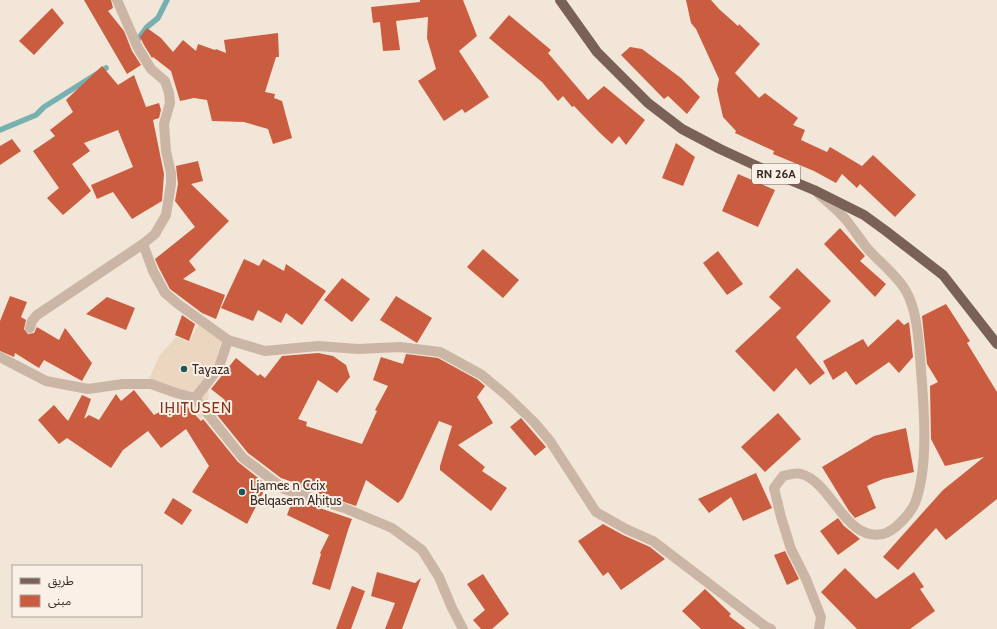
<svg xmlns="http://www.w3.org/2000/svg" width="997" height="629" font-family="Cabin,'Noto Sans Arabic',sans-serif">
<style>
.plaza{fill:#ebd6bf}
.lines{fill:none;stroke-linecap:round;stroke-linejoin:round}
.stream{stroke:#77b0b0;stroke-width:5.5}
.building{fill:#ca5c3f}
.minor{stroke:#cbb5a5;stroke-width:10}
.primary{stroke:#796157;stroke-width:10}
.poi-dot{fill:#1a5759;stroke:#faf0e5;stroke-width:1.5}
.labels{text-anchor:middle;stroke-width:4;stroke-linejoin:round;paint-order:stroke}
.shield{fill:#faf0e5;stroke:#71665f;stroke-width:1}
.shield-label{font-size:12px;font-weight:bold;fill:#362b26}
.poi-label{font-size:13px;fill:#362b26;stroke:#faf0e5;text-anchor:start}
.quarter-label{font-size:15px;letter-spacing:1px;fill:#88331c;stroke:#faf0e5}
</style>
<rect width="100%" height="100%" fill="#f2e6d9"/>
<polygon class="plaza" points="199,323 222,339 208,388 209,412 200,419 189,401 148,381 160,355 176,337 189,342"/>
<g class="lines">
<g class="stream">
<polyline points="136,42 147,27 158,18 167,0"/>
<polyline points="0,130 36,115 44,107 106,68"/>
</g>
</g>
<g class="building">
<polygon points="84,0 111,0 113,8 108,11 124,31 132,51 141,65 127,74"/>
<polygon points="420,0 463,0 477,36 459,51 489,97 465,113 462,109 444,121 418,81 436,69 427,38 428,17 396,21 400,50 383,51 380,22 373,23 371,7 420,2"/>
<polygon points="686,0 711,0 719,9 738,26 739,24 760,44 735,73 759,98 765,93 798,118 793,125 805,130 801,140 827,152 830,147 862,166 873,155 916,195 895,217 860,184 857,188 842,174 836,183 814,171 773,154 774,151 735,133 736,131 723,117 717,90 719,79 696,29 691,23"/>
<polygon points="52,8 64,23 34,55 19,41"/>
<polygon points="509,15 551,50 548,53 588,100 604,86 645,120 626,145 619,136 612,144 600,133 574,106 572,107 563,96 558,101 542,82 489,38"/>
<polygon points="147,28 161,38 173,52 183,40 196,51 198,44 215,50 216,49 226,53 224,40 278,33 279,57 276,57 265,92 275,94 274,98 282,101 292,138 273,144 268,129 244,122 212,121 207,100 194,98 180,101 171,71 153,57 152,58 144,45 140,37"/>
<polygon points="630,47 642,49 681,78 700,97 687,114 668,96 664,99 621,55"/>
<polygon points="102,66 118,85 134,75 146,107 159,103 161,110 159,118 153,120 164,174 162,201 132,219 113,192 97,199 91,185 133,167 118,130 84,143 90,151 72,164 91,191 63,215 47,198 59,188 33,151 55,136 50,130 73,112 66,100"/>
<polygon points="12,139 21,151 0,165 0,146"/>
<polygon points="676,143 695,157 683,186 662,178"/>
<polygon points="198,161 203,181 191,184 229,221 189,261 196,270 183,279 225,295 216,319 202,313 170,289 159,268 155,259 195,227 175,201 178,184 176,166"/>
<polygon points="738,174 775,190 758,227 722,211"/>
<polygon points="840,228 865,256 860,261 886,284 875,297 824,244"/>
<polygon points="483,249 519,280 503,298 467,267"/>
<polygon points="718,251 743,284 727,295 703,263"/>
<polygon points="244,259 259,266 263,259 284,271 286,264 326,291 302,325 286,313 281,323 258,310 253,321 221,308"/>
<polygon points="797,268 831,301 796,337 825,373 810,385 796,368 774,392 735,351 781,308 769,297"/>
<polygon points="342,278 370,299 352,322 324,300"/>
<polygon points="10,296 27,302 21,317 26,320 24,329 28,334 34,333 37,327 59,340 65,328 92,363 82,381 44,360 39,368 15,353 14,357 0,351 0,321"/>
<polygon points="396,296 432,318 417,343 380,320"/>
<polygon points="107,297 135,308 126,330 86,314"/>
<polygon points="946,304 970,341 967,343 997,392 997,499 946,540 936,528 898,570 883,557 943,490 984,457 945,466 931,439 930,386 938,382 927,364 922,316"/>
<polygon points="182,315 195,324 189,341 175,335"/>
<polygon points="898,319 904,325 909,322 913,357 899,373 889,362 856,385 846,371 833,380 823,361 863,339 868,347"/>
<polygon points="318,353 333,356 346,365 350,377 337,393 318,380 298,419 307,422 306,426 362,444 377,411 375,410 388,386 373,380 381,357 403,364 406,354 438,358 478,380 485,386 477,397 493,423 458,445 485,467 482,471 507,488 491,511 440,470 440,466 452,426 439,421 403,498 398,503 366,480 356,506 297,486 298,484 281,478 248,453 213,410 225,400 211,389 236,358 258,376 260,374 265,378 282,356"/>
<polygon points="134,390 154,415 179,401 183,402 201,421 203,419 238,462 267,485 247,524 192,492 209,466 186,429 161,448 148,431 123,450 111,468 67,438 59,444 38,420 54,405 68,421 82,395 91,399 84,419 89,415 99,420 116,394 121,401"/>
<polygon points="778,413 801,439 765,472 741,447"/>
<polygon points="521,418 546,447 535,456 510,427"/>
<polygon points="906,428 914,472 883,479 867,486 876,508 855,518 849,511 822,467 874,436"/>
<polygon points="756,473 772,508 743,521 731,497 709,513 698,499"/>
<polygon points="173,498 192,510 182,525 164,513"/>
<polygon points="293,499 352,519 348,530 330,590 312,584 321,554 320,553 329,535 287,515"/>
<polygon points="838,518 844,526 860,539 838,555 820,531"/>
<polygon points="603,524 623,535 650,547 665,559 621,590 608,572 603,576 578,541"/>
<polygon points="785,551 799,579 787,585 774,555"/>
<polygon points="845,568 876,599 914,572 924,587 920,589 935,611 910,629 857,629 821,592"/>
<polygon points="377,572 415,583 421,578 402,629 385,629 395,603 371,596"/>
<polygon points="483,574 509,614 492,629 481,629 473,620 485,610 467,584"/>
<polygon points="352,586 365,591 351,629 336,629"/>
<polygon points="705,589 731,614 729,616 746,629 701,629 682,611"/>
</g>
<g class="lines">
<g class="minor">
<polyline points="117,0 138,48 151,69 165,81 169,93 170,103 164,124 166,151 171,173 171,184 166,215 155,234 143,244 153,271 165,293 178,304 228,340"/>
<path d="M819,194C828,203 839,211 847,221C854,230 860,239 867,248C879,262 896,274 906,291C918,312 919,346 921,370C924,409 929,467 915,503C910,514 895,531 883,534C845,542 832,482 801,474C797,472 788,475 783,476L774,488L781,517L791,549L806,579L821,617L819,629"/>
<polyline points="30,328 32,321 37,315 143,244"/>
<polyline points="0,357 46,381 88,389 123,384 151,384 176,393 195,398 208,382 219,367 228,340 265,351 318,346 358,349 400,347 440,352 482,375 506,395 534,422 550,441 596,512 626,529 653,541 766,627 771,629"/>
<polyline points="195,398 243,458 284,489 344,508 392,528 422,550 439,577 452,608 463,629"/>
</g>
<polyline class="primary" points="560,0 597,52 648,103 682,129 720,149 761,168 814,190 864,215 886,231 943,275 997,344"/>
</g>
<g class="poi-dot">
<circle cx="184" cy="369" r="4"/>
<circle cx="242" cy="492" r="4"/>
</g>
<g class="labels">
<rect class="shield" x="752" y="164" width="48" height="20" rx="3"/>
<g class="shield-label">
<text x="776" y="178">RN 26A</text>
</g>
<g class="poi-label">
<text x="192" y="374">Taɣaza</text>
<text x="250" y="490">Ljameɛ n Ccix<tspan x="250" dy="15">Belqasem Aḥiṭus</tspan></text>
</g>
<g class="quarter-label">
<text x="196" y="413">IḤIṬUSEN</text>
</g>
</g>
<rect x="12" y="565" width="130" height="52" fill="#faf0e5" stroke="#aca199"/>
<rect x="20" y="578" width="20" height="6" fill="#796157" stroke="#aca199"/>
<text x="48" y="585" font-size="12" fill="#362b26">طريق</text>
<rect x="20" y="595" width="20" height="12" fill="#ca5c3f" stroke="#aca199"/>
<text x="48" y="605" font-size="12" fill="#362b26">مبنى</text>
</svg>
